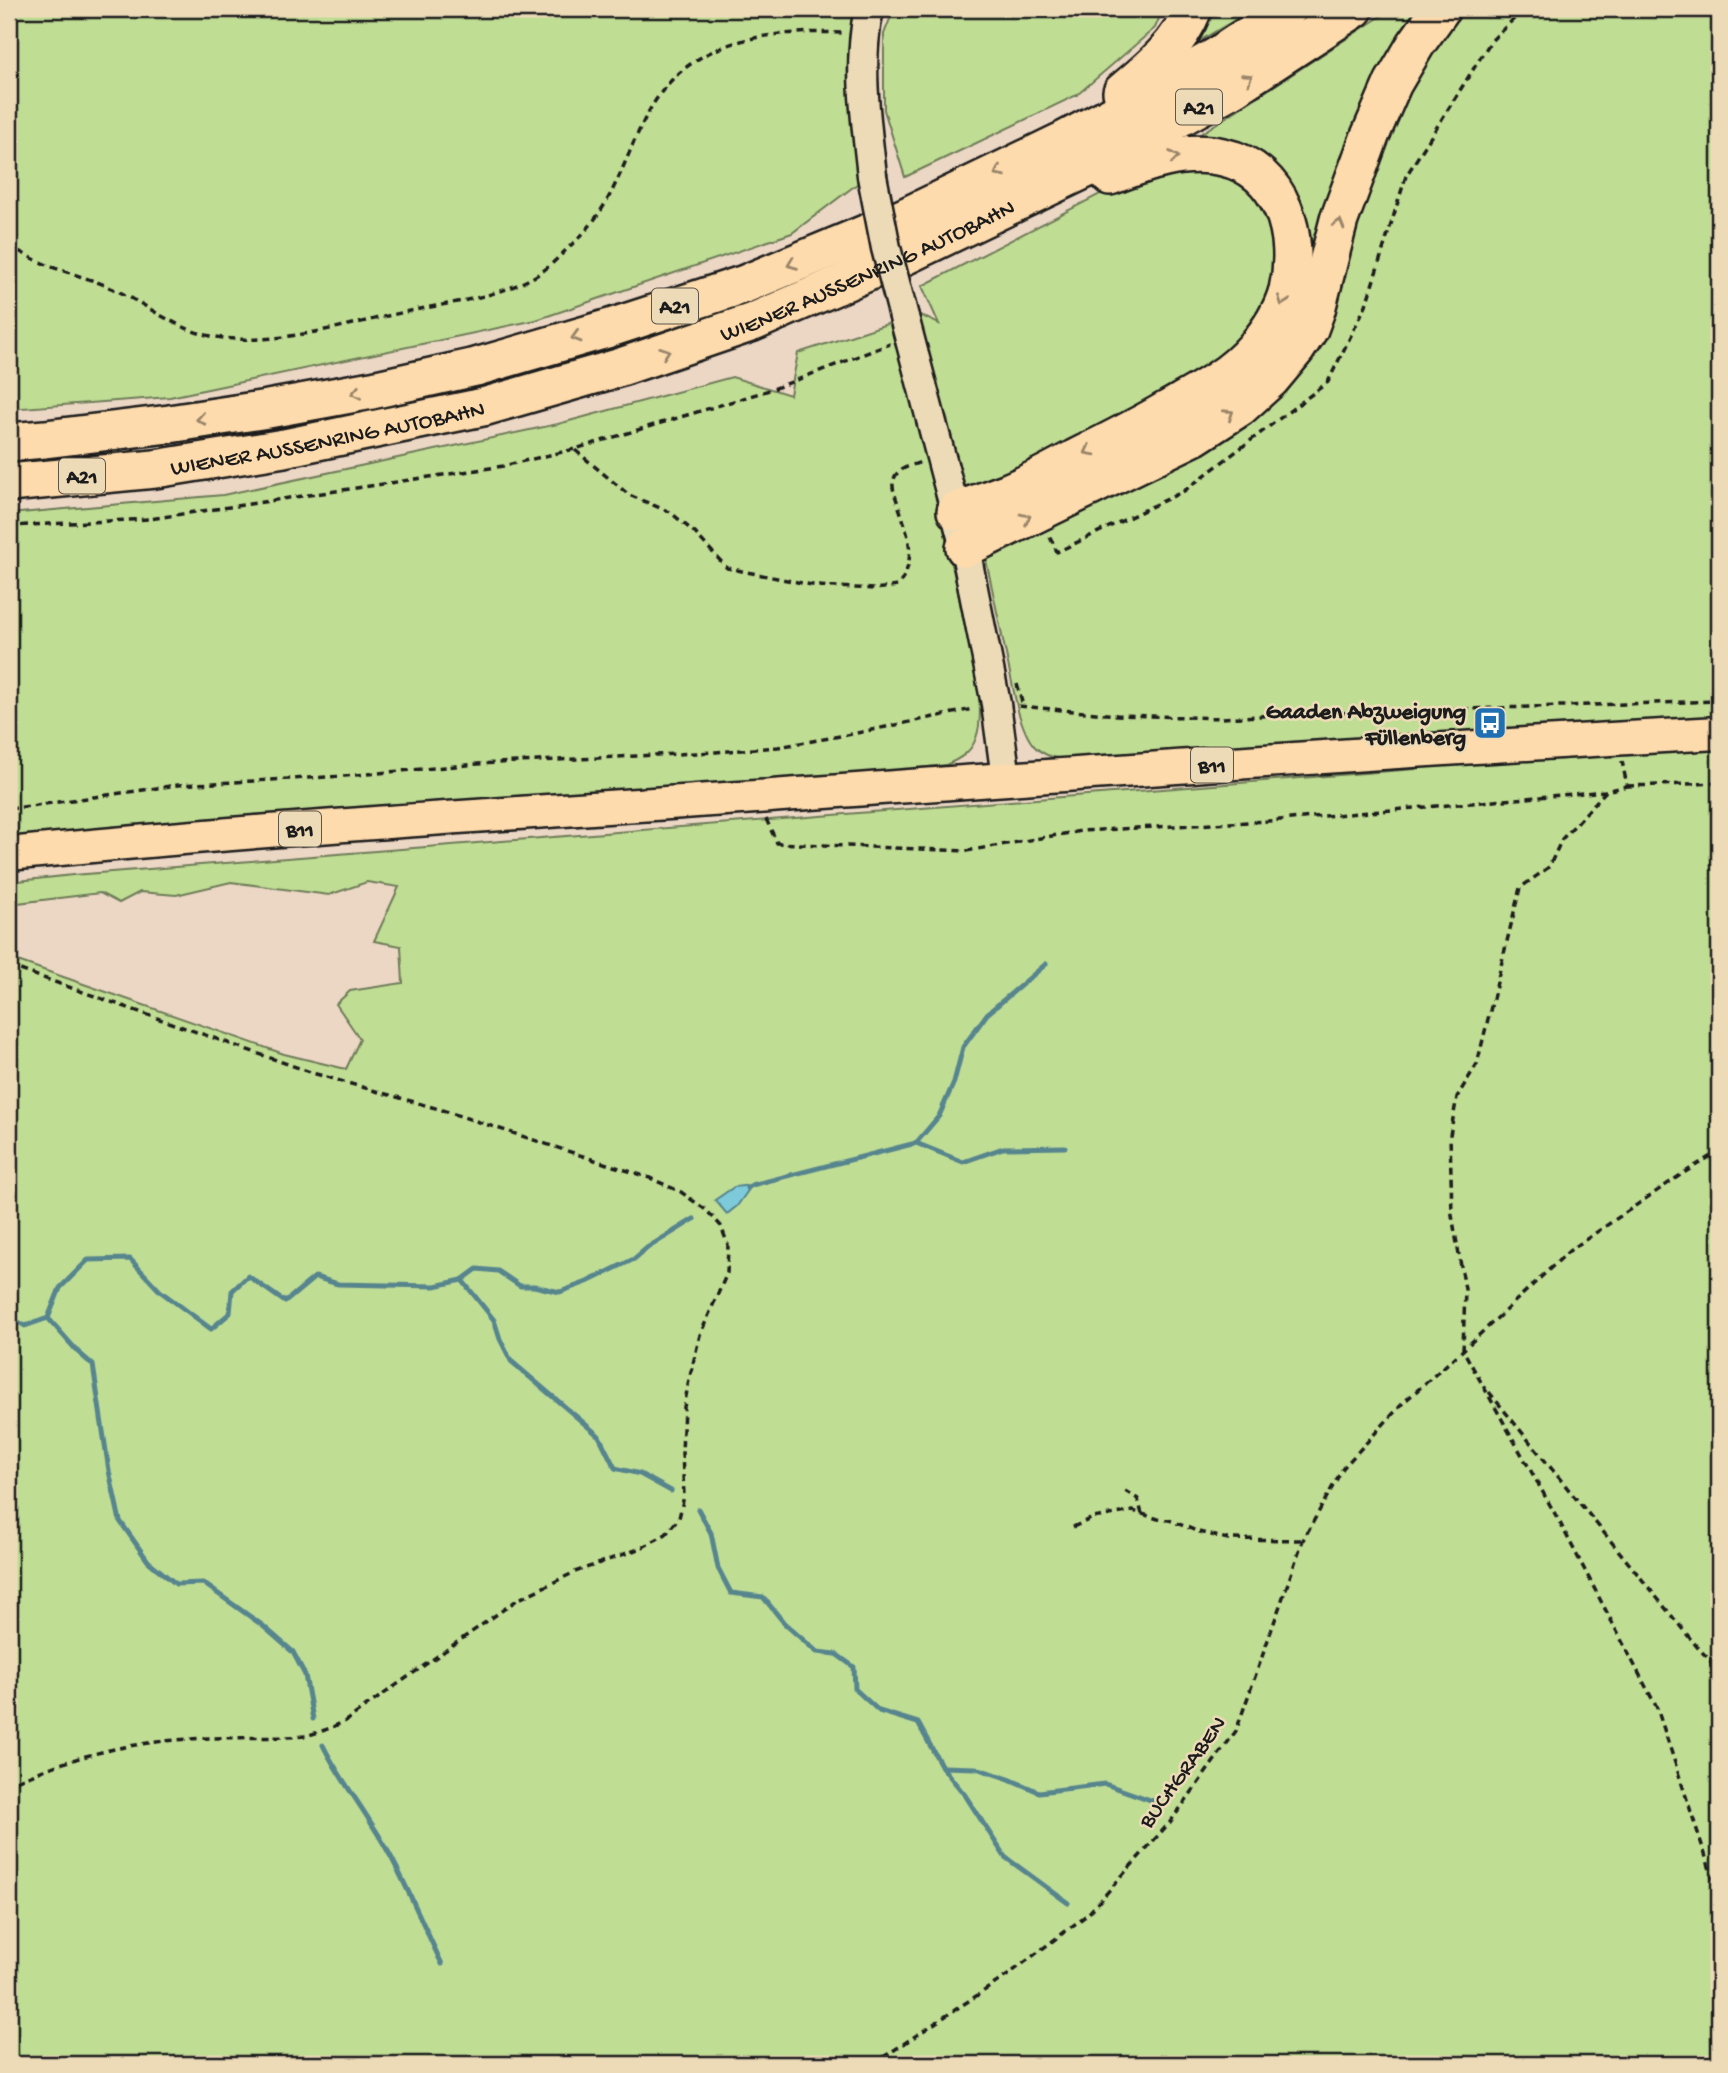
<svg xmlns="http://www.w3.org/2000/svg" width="1728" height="2073" font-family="'Gochi Hand',sans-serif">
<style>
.green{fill:#c0dd94;stroke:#6e7c58;stroke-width:2}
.water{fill:#7dcbda;stroke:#56858e;stroke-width:2}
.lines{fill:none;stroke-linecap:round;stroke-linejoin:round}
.stream{stroke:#56858e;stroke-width:5}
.secondary-casing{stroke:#1c1c1c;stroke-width:33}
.primary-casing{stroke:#1c1c1c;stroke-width:37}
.highway-casing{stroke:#1c1c1c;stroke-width:42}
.path{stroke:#1c1c1c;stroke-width:3.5;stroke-dasharray:7 5;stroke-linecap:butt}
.secondary{stroke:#eddbb8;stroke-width:28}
.primary{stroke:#fedbac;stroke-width:32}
.highway{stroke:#fedbac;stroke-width:37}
.secondary-bridge-casing{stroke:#1c1c1c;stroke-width:33;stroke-linecap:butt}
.secondary-bridge{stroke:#eddbb8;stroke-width:28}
.oneway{stroke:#98856b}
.labels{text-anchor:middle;stroke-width:5;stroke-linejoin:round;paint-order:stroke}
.shield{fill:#eddbb8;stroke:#5b554b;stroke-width:2}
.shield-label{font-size:21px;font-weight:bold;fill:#1c1c1c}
.street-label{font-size:23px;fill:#1c1c1c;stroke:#eddbb8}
.poi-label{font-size:23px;font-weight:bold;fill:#1c1c1c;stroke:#eddbb8;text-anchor:end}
</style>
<rect width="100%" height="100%" fill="#ecd7c5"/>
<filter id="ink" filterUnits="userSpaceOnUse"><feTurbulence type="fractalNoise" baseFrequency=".0143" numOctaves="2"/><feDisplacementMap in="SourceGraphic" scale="14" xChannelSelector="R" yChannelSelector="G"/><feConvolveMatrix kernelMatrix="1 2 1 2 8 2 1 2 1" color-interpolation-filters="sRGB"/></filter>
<g filter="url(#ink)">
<g class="green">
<polygon points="9,9 855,9 849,72 861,181 792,233 536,320 170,397 9,409"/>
<polygon points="894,9 1163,9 1155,28 1077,95 905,177 884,110 884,34"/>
<polygon points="1203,9 1253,9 1179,53"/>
<path d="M1392,9H1719V2064H9V958L284,1054L346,1069L360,1039L336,1004L350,991L403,983L401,946L374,941L399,887L367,882L329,895L231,882L176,895L140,892L119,903L100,893L9,904V882L73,875L1415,769L1411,736L1067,760C1034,756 1027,741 1018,711L985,555L916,313L939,324L922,286L1114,187L1185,144Z"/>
<path d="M893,322C918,423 945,525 965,627C972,658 987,708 976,738C971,753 959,759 946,765L754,786L9,842V514L223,495L558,424L732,377L790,395L798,353Z"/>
</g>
<polygon class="water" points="752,1185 737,1206 727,1214 715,1200 734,1187"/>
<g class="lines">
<g class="stream">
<polyline points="916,1143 939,1116 954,1082 963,1047 987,1014 1046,964"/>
<polyline points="747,1188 752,1185 916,1143 963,1162 1003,1148 1065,1147"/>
<polyline points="462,1280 494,1320 500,1339 511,1361 599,1436 615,1468 640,1474 671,1491"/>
<polyline points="9,1316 25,1326 48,1318 60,1288 88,1260 130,1259 160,1291 211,1329 230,1313 232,1291 248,1276 285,1302 315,1277 338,1284 435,1286 462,1280 477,1269 498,1271 520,1286 534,1286 560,1292 587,1282 634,1259 647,1248 694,1219"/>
<polyline points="48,1318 78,1352 93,1365 109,1471 120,1521 148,1561 176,1584 203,1583 262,1625 293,1652 305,1675 313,1719"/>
<polyline points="698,1509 711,1533 718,1568 731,1593 763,1597 785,1624 817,1652 836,1654 854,1667 855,1689 879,1711 918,1723 942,1767 965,1795 1005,1857 1068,1903"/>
<path d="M323,1745C336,1772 355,1797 371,1823C399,1865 420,1919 442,1964"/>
<polyline points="942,1767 976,1768 1009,1779 1039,1792 1105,1784 1159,1803"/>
</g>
<defs>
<g id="secondary">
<path d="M869,9C857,64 866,120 872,176"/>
<polyline points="904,317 965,548 996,704 1006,778"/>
</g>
<path id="primary" d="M9,854C257,829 507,814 756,797C1077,774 1398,750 1719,733"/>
<g id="highway">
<path d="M1122,92C1151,68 1179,45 1193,9"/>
<polyline points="9,442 45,439 169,424 268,409 372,390 476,367 610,328 745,284 899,220 1061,142 1142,99 1219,55 1288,9"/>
<path id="s1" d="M9,483L155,469L284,448L483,407L618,368L753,322L902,257L1094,165L1233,88L1354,9"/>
<path d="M956,511C973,505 990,499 1006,493C1031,483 1054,470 1078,457C1108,442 1138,427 1167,410C1197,393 1231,376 1254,349C1269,332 1282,312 1288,290C1301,237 1283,170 1223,157C1184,148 1146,162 1110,176"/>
<polyline points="965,548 1195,436 1240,407 1271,379 1296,349 1309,329 1316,310 1339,220 1370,136 1393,83 1416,44 1441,9"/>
</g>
</defs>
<use href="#secondary" class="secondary-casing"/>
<use href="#primary" class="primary-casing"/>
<use href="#highway" class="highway-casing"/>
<g class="path">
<path d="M9,245C25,255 42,264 61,270C78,276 95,280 111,288C143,302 171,326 206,335C267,349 345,325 405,312C448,303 498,298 537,275C547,269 557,259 565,251C574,242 584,234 591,224C619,190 629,144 652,106C693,37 771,30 844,33"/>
<path d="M575,450L629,495L670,512L694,532L727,568L817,586L875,589L898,586C919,557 907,532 897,501C895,495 891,486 894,479C897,468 911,466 921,462"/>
<polyline points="9,526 149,519 503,466 575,449 773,389 890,344"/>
<polyline points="1050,537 1057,552 1184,491 1328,382 1366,305 1406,176 1491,41 1524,9"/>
<polyline points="1017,684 1023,706"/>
<polyline points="1019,706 1117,715 1222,718 1278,715 1719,701"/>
<polyline points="1627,786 1719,783"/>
<polyline points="1606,791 1562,839 1549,867 1520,888 1477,1064 1457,1097 1450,1135 1452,1215 1465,1289 1463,1350 1559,1521 1657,1708 1719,1897"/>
<polyline points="9,809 178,785 345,776 478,764 716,752 778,747 852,734 973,709"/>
<polyline points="766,819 777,843 966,851 1081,831 1268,821 1606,791 1627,786 1622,761"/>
<path d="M9,966L316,1074L439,1109L650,1178L681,1192L706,1210L721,1226L728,1245L727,1273L700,1335L689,1380L684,1407L682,1453L684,1496L679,1518L666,1534L641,1548L575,1572L517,1600L344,1722L325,1730L306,1736C263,1739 219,1736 176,1740C115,1745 64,1760 9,1784"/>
<polyline points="1489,1392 1698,1648 1719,1669"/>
<polyline points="1125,1491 1138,1499 1142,1514"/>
<polyline points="1073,1527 1093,1518 1133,1511 1158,1519 1169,1520 1199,1532 1228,1539 1303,1540"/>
<polyline points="873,2064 1008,1975 1088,1914 1171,1821 1236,1731 1303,1540 1343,1468 1404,1402 1463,1350 1569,1251 1682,1174 1719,1151"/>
</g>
<use href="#secondary" class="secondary"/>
<use href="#primary" class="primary"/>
<use href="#highway" class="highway"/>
<defs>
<polyline id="secondary-bridge" points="872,176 886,248 904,317"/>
</defs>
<use href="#secondary-bridge" class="secondary-bridge-casing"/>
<use href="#secondary-bridge" class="secondary-bridge"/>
</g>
<defs><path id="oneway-chevron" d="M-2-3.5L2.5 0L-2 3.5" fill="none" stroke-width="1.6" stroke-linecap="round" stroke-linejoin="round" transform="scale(1.75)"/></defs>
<g class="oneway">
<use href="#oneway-chevron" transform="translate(1248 78) rotate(-33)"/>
<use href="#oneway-chevron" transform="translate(1174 157) rotate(-8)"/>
<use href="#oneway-chevron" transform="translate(999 172) rotate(154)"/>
<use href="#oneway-chevron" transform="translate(1339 224) rotate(-74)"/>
<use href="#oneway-chevron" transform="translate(792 264) rotate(158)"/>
<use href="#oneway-chevron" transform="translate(1283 301) rotate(110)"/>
<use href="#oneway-chevron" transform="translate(576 337) rotate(164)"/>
<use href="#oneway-chevron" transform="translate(665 352) rotate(-19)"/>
<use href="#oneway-chevron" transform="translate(356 393) rotate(169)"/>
<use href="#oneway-chevron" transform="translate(1229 414) rotate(-33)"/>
<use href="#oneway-chevron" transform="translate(201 419) rotate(171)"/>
<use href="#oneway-chevron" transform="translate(1089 451) rotate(152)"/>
<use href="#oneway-chevron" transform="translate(1026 518) rotate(-26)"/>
</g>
</g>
<defs>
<symbol id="bus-square" viewBox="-11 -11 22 22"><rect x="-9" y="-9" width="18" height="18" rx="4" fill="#1f6fb2" stroke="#eddbb8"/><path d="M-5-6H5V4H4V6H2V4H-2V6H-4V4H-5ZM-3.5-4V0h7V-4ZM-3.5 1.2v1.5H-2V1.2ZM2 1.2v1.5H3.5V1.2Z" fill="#fff"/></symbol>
</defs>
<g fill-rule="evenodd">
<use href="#bus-square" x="1471" y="704" width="38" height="38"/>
</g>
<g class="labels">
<g class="shield">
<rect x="1176" y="89.5" width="46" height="35" rx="5"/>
<rect x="652" y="288.5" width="46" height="35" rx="5"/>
<rect x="59" y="458.5" width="46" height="35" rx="5"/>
<rect x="1191" y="747.5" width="42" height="35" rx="5"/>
<rect x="279" y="811.5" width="42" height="35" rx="5"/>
</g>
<g class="shield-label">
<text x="1199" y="114">A21</text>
<text x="675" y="313">A21</text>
<text x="82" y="483">A21</text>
<text x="1212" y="772">B11</text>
<text x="300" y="836">B11</text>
</g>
<g class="street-label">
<text dy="8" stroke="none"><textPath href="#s1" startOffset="889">WIENER AUSSENRING AUTOBAHN</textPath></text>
<text dy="8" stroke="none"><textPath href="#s1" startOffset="322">WIENER AUSSENRING AUTOBAHN</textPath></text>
<text transform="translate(1181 1771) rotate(-54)" y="8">BUCHGRABEN</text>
</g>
<g class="poi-label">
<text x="1466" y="718">Gaaden Abzweigung<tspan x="1466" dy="26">Füllenberg</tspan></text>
</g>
</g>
<rect width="1728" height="2073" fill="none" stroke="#eddbb8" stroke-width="35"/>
<rect x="18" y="18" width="1693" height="2038" fill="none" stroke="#1c1c1c" stroke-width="2.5" filter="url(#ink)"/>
</svg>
